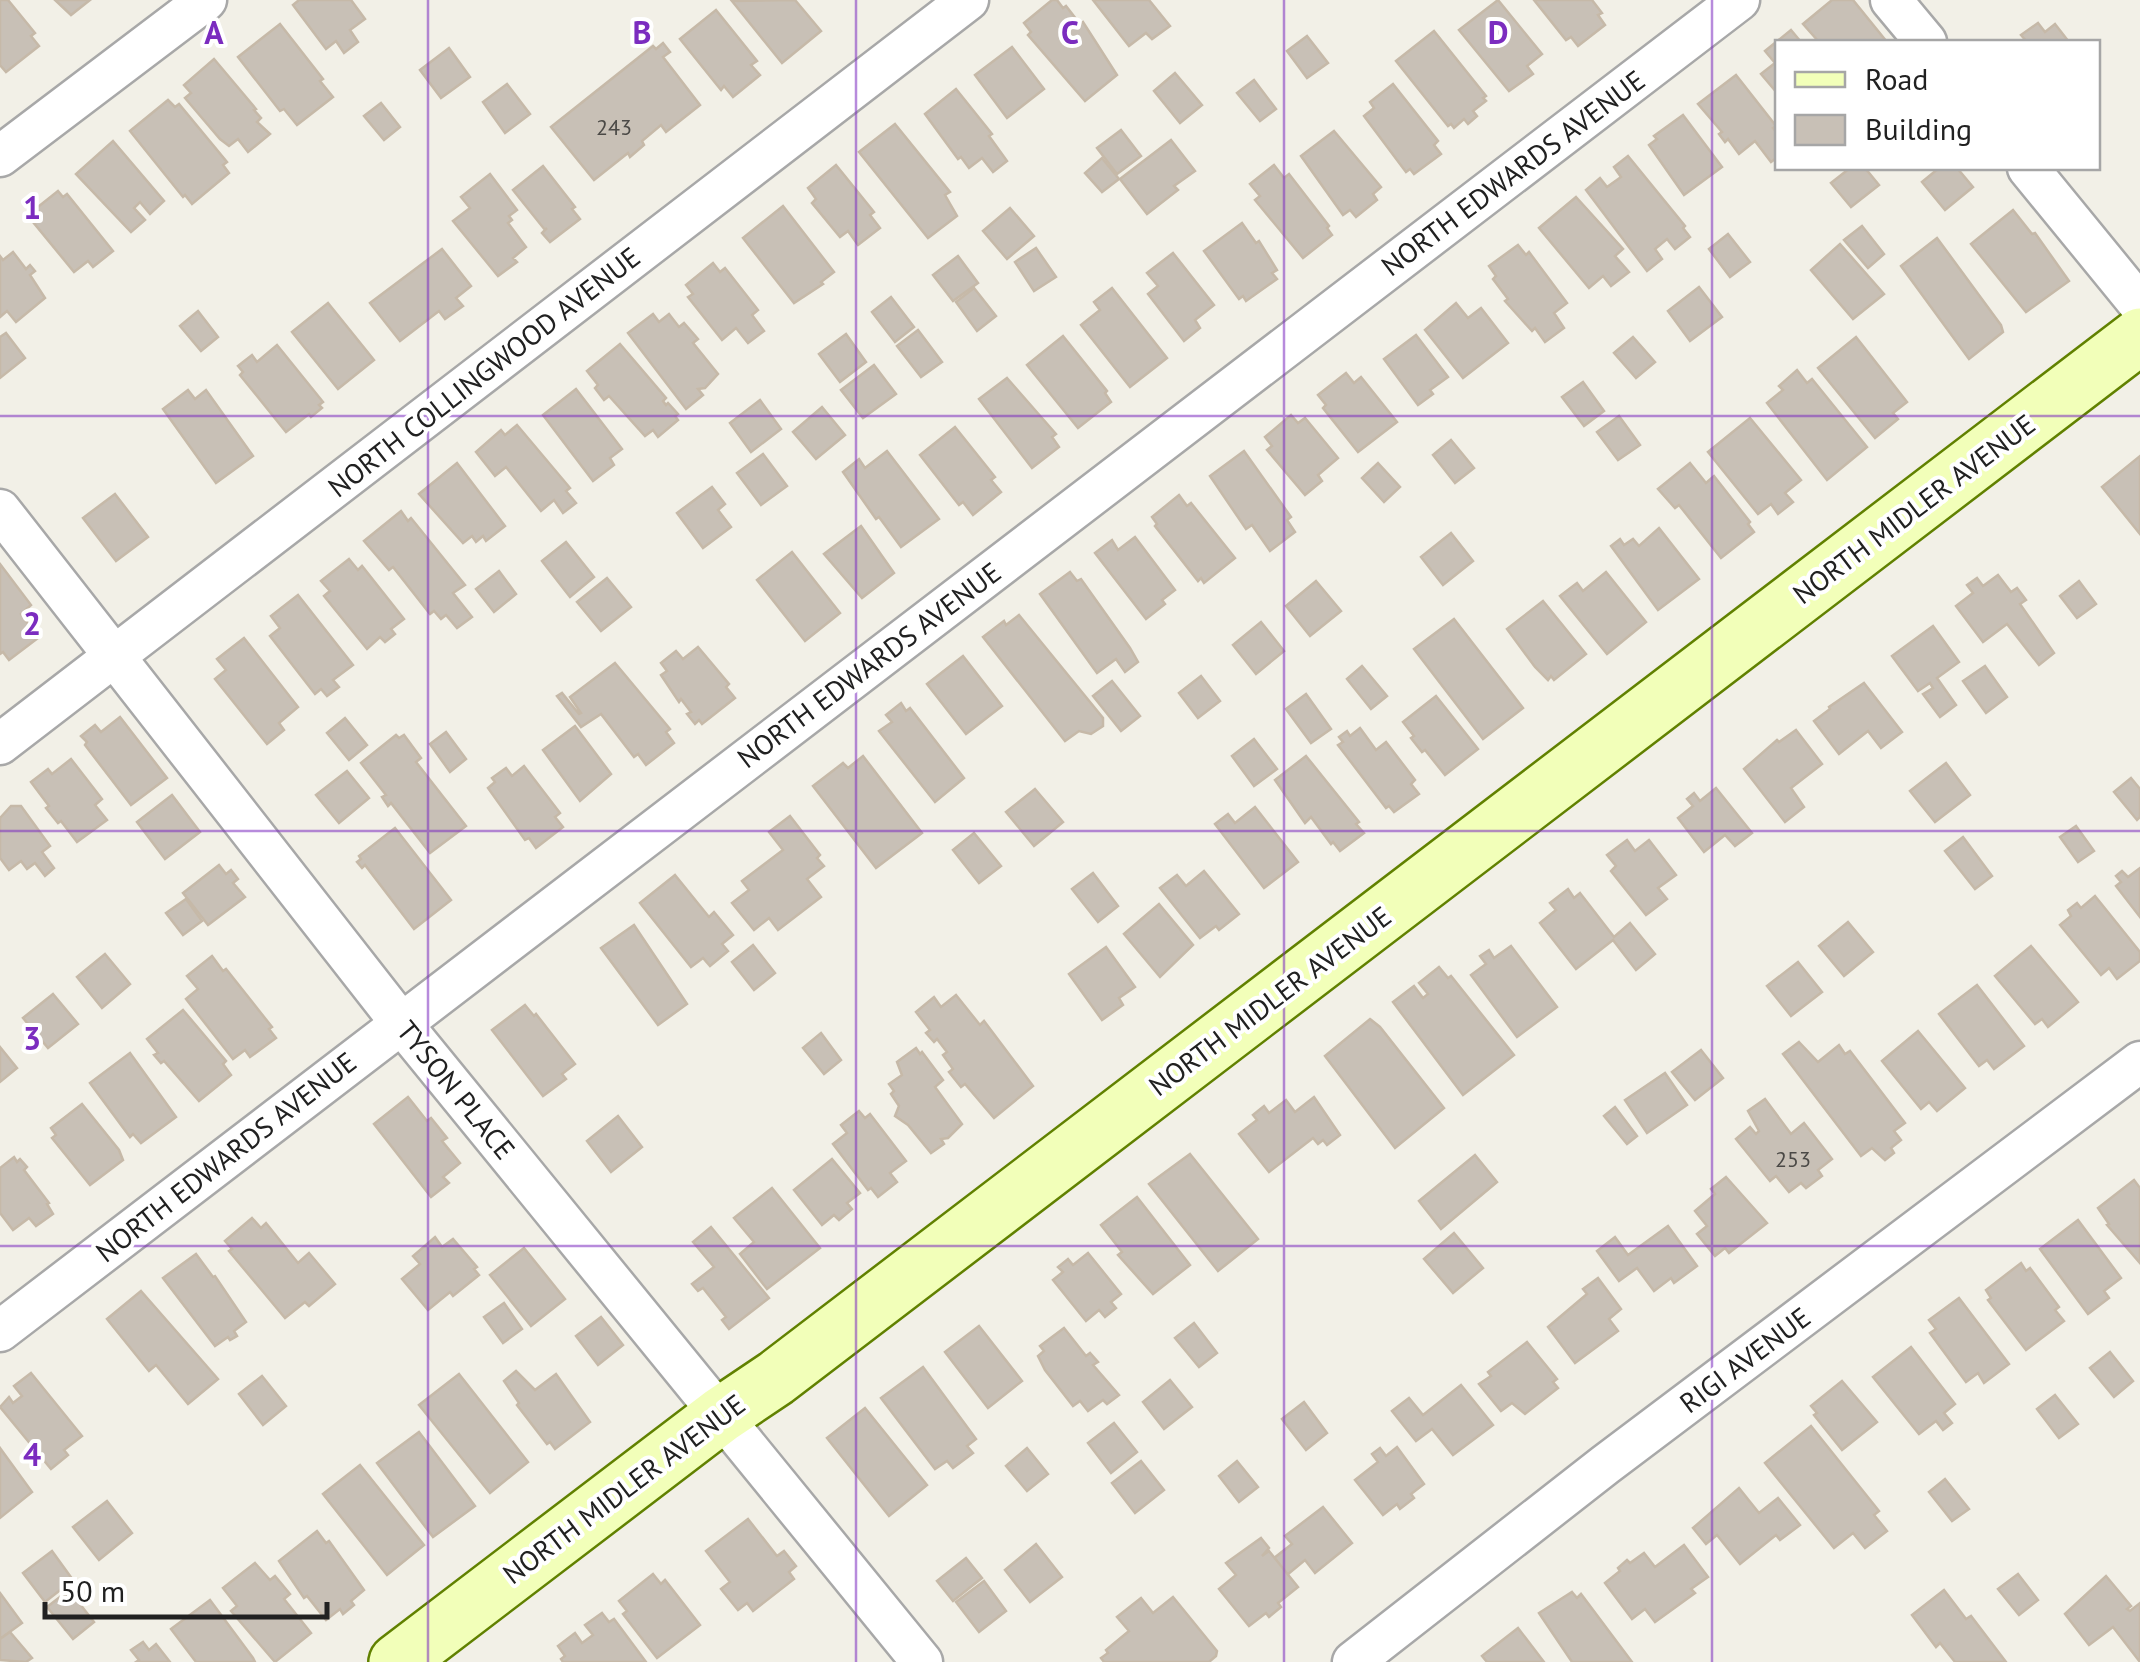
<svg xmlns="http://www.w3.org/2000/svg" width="2140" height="1662" font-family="'PT Sans',sans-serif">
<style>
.building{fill:#c8c0b6;stroke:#c6b9a8;stroke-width:2.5}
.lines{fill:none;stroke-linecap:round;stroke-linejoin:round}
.street-casing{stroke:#a8a8a8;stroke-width:45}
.secondary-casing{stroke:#618100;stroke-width:60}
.street{stroke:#fff;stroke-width:40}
.secondary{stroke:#f2ffb9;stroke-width:55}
.grid{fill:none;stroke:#7b2cbf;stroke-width:2.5;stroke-opacity:0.55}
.labels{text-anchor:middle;stroke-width:8;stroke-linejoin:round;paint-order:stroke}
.number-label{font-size:22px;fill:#4b4946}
.street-label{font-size:28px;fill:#212121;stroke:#fff}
.grid-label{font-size:32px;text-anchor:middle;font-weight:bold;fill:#7b2cbf;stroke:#fff;stroke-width:8;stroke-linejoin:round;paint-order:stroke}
</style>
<rect width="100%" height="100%" fill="#f2f0e7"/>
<g class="building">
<polygon points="0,0 8,0 35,33 31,36 39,46 6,72 0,65"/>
<polygon points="55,0 90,0 71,15"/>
<polygon points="299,0 351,0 365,19 350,30 358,42 344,53 336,41 326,49 293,5"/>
<polygon points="795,0 821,31 782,63 732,1"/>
<polygon points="1052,0 1057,0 1063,8 1066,6 1080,24 1083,22 1117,75 1085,101 1028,35 1031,32 1024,23"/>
<polygon points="1093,0 1149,0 1170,26 1152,39 1146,33 1129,46"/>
<polygon points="1498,0 1542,54 1527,66 1533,74 1509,91 1459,30"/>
<polygon points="1534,0 1592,0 1602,13 1598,15 1605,25 1578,46 1571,37 1566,40"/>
<polygon points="1832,0 1853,0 1887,42 1819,42 1803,24"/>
<polygon points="716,10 757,61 751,65 760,75 733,97 724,86 721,90 680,39"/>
<polygon points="2038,23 2045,32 2055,24 2069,42 2027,42 2021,35"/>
<polygon points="280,24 323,79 320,81 333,97 297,125 284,109 280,111 238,57"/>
<polygon points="1791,30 1801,42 1778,42 1778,94 1761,74 1775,63 1765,51"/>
<polygon points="1434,31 1486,96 1483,98 1486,101 1473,111 1477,116 1468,124 1464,119 1454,128 1451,124 1448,126 1396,61"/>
<polygon points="1307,36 1328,63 1307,78 1287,51"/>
<polygon points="663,43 670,52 663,57 700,105 666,132 661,125 642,141 644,145 630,157 628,153 594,180 551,127 653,46 656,49"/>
<polygon points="1012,47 1044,89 1007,118 975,75"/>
<polygon points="449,48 470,77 441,98 420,70"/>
<polygon points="214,59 256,109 254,110 261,118 257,122 270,134 248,152 238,139 229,146 220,139 185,98 191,93 184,85"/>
<polygon points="1175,73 1202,105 1180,123 1154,91"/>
<polygon points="1736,75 1776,126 1773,128 1778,134 1777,161 1775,159 1771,162 1755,141 1739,154 1728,139 1725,142 1719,134 1722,132 1698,104"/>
<polygon points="1254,80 1276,109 1260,121 1237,93"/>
<polygon points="507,84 530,114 505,133 483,102"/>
<polygon points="1393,84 1438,141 1434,145 1441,154 1414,174 1410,169 1406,172 1364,116 1374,108 1370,102"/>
<polygon points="956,89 992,134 989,136 1007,161 993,172 982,158 969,168 961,157 958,159 925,114"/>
<polygon points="168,100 175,107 179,104 227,162 223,165 229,173 192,204 185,195 183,197 130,131"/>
<polygon points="381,103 400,127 384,140 364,116"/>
<polygon points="1683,115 1722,167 1684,195 1649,145 1657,139 1654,136"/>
<polygon points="895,124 950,192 945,195 957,216 928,238 859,152"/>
<polygon points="1121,130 1141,156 1117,174 1097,148"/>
<polygon points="1334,131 1381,187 1373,194 1377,200 1356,217 1350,210 1343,215 1301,156"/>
<polygon points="1171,140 1195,171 1174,186 1178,190 1147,214 1120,179"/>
<polygon points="113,141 164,201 150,214 140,202 134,208 145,220 131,232 76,174"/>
<polygon points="1628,156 1685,226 1683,228 1690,237 1675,249 1667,239 1655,249 1662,259 1647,271 1586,190 1600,178 1607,187 1621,177 1614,167"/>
<polygon points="1102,158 1119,179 1102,192 1085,173"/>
<polygon points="836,165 874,212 870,215 880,228 858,245 848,231 840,237 812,203 816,199 808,188"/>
<polygon points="1274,165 1284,178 1289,174 1329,226 1327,228 1332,235 1303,258 1255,200 1260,196 1250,184"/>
<polygon points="543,166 575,207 572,209 580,219 550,242 542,233 547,228 545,230 513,190"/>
<polygon points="1850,168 1865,168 1879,185 1851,207 1831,183"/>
<polygon points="1939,168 1957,168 1973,187 1945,210 1922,182"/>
<polygon points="490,174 517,210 509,216 512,220 508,223 526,247 513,258 517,262 498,276 453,221 470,208 461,197"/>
<polygon points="58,191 63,197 67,194 113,251 93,267 88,261 74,272 33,222 29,214"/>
<polygon points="1576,197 1623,249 1615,256 1629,272 1611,286 1603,276 1589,288 1539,228"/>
<polygon points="783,206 834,272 821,282 823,284 794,303 743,238"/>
<polygon points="1010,208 1034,236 1007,259 983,231"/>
<polygon points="2013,210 2032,234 2035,233 2069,281 2026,312 1971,244"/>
<polygon points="1242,223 1256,243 1259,241 1277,270 1272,273 1277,279 1246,301 1243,296 1239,299 1204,251"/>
<polygon points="1862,226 1884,254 1868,268 1844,240"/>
<polygon points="1728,234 1750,262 1730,277 1709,249"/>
<polygon points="1937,238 2001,325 2003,332 1969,359 1901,266"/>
<polygon points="1840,244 1884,294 1853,319 1811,270"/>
<polygon points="1518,245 1526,255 1529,252 1567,303 1554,313 1564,328 1545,342 1535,328 1532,331 1505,301 1508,299 1493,279 1496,276 1489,266"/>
<polygon points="1036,248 1056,277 1034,291 1015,262"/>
<polygon points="442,249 471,286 456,298 463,306 445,319 439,311 400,341 370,303"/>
<polygon points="13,252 26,269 30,265 35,271 30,275 45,298 16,322 7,311 0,317 0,256 3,260"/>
<polygon points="1173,253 1214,305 1195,320 1200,328 1184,341 1148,294 1158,286 1147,273"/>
<polygon points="958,256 978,283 953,301 933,275"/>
<polygon points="713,263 720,272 725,268 758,310 752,315 764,331 748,343 736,328 722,340 688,297 693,294 686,285"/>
<polygon points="1699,287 1722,317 1690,341 1668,311"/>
<polygon points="974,288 996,316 977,331 956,302"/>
<polygon points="1112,288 1167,358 1130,387 1081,325 1100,310 1094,302"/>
<polygon points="891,297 914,327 895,342 872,312"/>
<polygon points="328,303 374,360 338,389 292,332"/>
<polygon points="1456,303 1468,318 1481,308 1508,343 1463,378 1425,330"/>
<polygon points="198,311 218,337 201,351 180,326"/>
<polygon points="653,314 659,322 669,314 679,327 684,323 698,339 693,343 718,374 705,388 698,389 703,395 686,409 628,333"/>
<polygon points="918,330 942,362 921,377 897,346"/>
<polygon points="6,333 25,358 0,378 0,337"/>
<polygon points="846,334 866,362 840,382 819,354"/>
<polygon points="1416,335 1448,377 1430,390 1433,394 1418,405 1384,359"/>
<polygon points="1063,336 1107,391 1105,393 1111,402 1078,428 1027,365"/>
<polygon points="1633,337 1655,362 1636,378 1614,353"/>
<polygon points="1856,337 1907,402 1893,413 1898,419 1875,438 1818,368"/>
<polygon points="620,344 666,398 663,401 666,405 668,403 678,414 675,416 678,420 658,437 653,430 645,436 609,396 604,400 595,388 598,385 587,371"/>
<polygon points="277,345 323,402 319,405 322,408 311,417 309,414 286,432 240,375 243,372 238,366 252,355 257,362"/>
<polygon points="874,365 896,394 863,418 841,390"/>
<polygon points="1797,370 1807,383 1812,379 1867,447 1827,480 1767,403 1783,390 1779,386"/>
<polygon points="1346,373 1354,383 1361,377 1397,422 1358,452 1323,408 1326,405 1318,395"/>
<polygon points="1007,378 1056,434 1052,437 1059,447 1032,468 979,399"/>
<polygon points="1583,382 1604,411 1584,426 1562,397"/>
<polygon points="576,389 622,449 610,458 614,465 593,481 543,415"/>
<polygon points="188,390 195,399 206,390 253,456 216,483 163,409"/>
<polygon points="760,400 781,429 751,452 730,423"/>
<polygon points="822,407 845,435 816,459 793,432"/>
<polygon points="1291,415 1298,423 1305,418 1338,458 1318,475 1322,481 1305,495 1267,450 1272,446 1265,437"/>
<polygon points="1619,416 1640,445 1618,460 1597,432"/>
<polygon points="1750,418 1801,480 1785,493 1793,502 1778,514 1771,504 1758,514 1708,452"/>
<polygon points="517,425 570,488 566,491 576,503 563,513 554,500 541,511 506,467 495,476 476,452 501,430 505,435"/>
<polygon points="955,427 995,477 991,480 1001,492 973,515 963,502 959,505 920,455"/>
<polygon points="1451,440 1474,468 1455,483 1433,455"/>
<polygon points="887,451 939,519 901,547 879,517 876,519 843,472 859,459 865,468"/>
<polygon points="1244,451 1291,517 1287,520 1295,532 1270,551 1252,525 1246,529 1210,476"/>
<polygon points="763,454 787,486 761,505 737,473"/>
<polygon points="2140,456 2140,534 2102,487"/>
<polygon points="457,463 505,526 486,541 483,536 476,542 472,536 463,543 419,494"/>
<polygon points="1378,463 1400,487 1384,502 1362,478"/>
<polygon points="1690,463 1706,483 1714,476 1750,522 1748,524 1754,532 1721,558 1679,505 1675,508 1658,489"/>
<polygon points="712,487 725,504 718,510 731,527 703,548 677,513"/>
<polygon points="115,494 148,537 116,561 83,518"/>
<polygon points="1179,495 1187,506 1191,503 1235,558 1204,583 1201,578 1198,581 1155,526 1157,524 1152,517"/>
<polygon points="401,511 408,521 411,518 465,585 453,593 472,617 457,628 446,615 441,619 434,611 430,614 393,567 389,570 364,541"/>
<polygon points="861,526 894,573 862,598 824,554"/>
<polygon points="1659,528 1699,579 1658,610 1611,546 1620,539 1624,545 1633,539 1639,546"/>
<polygon points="1451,533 1473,561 1443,585 1421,557"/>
<polygon points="1135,537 1175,590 1162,600 1165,604 1146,619 1095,553 1112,540 1118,550"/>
<polygon points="566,542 594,577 570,597 542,561"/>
<polygon points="792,552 840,613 805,641 757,580"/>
<polygon points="349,559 358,570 362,566 404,619 391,629 395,634 385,642 380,637 367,649 324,596 330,591 321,581"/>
<polygon points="0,564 31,605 21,614 38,638 9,660 3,652 0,654"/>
<polygon points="499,571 516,594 494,612 476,589"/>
<polygon points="1070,572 1077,581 1081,579 1130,648 1138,662 1125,672 1116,659 1097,673 1040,594"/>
<polygon points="1606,572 1646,622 1607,654 1560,596 1577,583 1583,591"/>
<polygon points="1998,575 2011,592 2017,588 2026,600 2020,604 2054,653 2039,665 2007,624 1983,642 1956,606 1973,593 1967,585 1977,578 1983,586"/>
<polygon points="607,578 631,607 601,631 577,602"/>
<polygon points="1316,581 1341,611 1310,636 1286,606"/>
<polygon points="2079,581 2096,604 2077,618 2060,596"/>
<polygon points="298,595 353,665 333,680 339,687 327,696 321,689 315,694 270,636 280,628 271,616"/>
<polygon points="1543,601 1586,654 1554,680 1551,676 1548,680 1535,667 1507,629"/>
<polygon points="1019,615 1103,718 1103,726 1091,734 1079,731 1065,741 983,637 1004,621 1006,625"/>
<polygon points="1454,619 1523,708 1483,739 1414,649"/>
<polygon points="1261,622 1284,651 1256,674 1233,645"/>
<polygon points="1933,626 1959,662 1937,678 1956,705 1940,717 1923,694 1933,688 1930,683 1918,691 1892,656"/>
<polygon points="244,638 298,707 279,723 284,730 267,744 215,679 226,670 217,659"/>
<polygon points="698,647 729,684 726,687 735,698 702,724 699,720 695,724 687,714 691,712 681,699 679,702 661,675 667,671 661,663 676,651 683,659"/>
<polygon points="963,656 1002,706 966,734 927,684"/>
<polygon points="615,663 670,729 666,732 674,743 646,765 638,754 634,757 601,714 581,727 557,696 562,693 579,714 581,713 570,697"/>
<polygon points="1362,666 1387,696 1371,709 1347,679"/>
<polygon points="1985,666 2007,697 1986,713 1963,681"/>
<polygon points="1201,676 1220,701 1198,718 1179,693"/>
<polygon points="1112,681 1140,716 1121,731 1093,696"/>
<polygon points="1864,683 1902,732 1881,748 1868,731 1839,754 1814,721 1830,709 1829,707"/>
<polygon points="1306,694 1331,729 1311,743 1286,709"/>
<polygon points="1436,696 1478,749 1445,775 1425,750 1422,752 1411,738 1414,736 1403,722"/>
<polygon points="901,703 906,711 910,708 964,778 935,802 879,731 892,722 886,715"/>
<polygon points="120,717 167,778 131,805 85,745 87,742 81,736 95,725 101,732"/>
<polygon points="345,718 367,745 349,760 327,733"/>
<polygon points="575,726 611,774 580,801 543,750"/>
<polygon points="1360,728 1376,750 1386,742 1415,780 1411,784 1419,794 1394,812 1389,806 1386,808 1338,745 1343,742 1339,737 1347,731 1350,736"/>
<polygon points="1796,730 1822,764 1791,788 1804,807 1785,822 1744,769 1777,740 1779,742"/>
<polygon points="446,732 466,759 450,772 430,744"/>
<polygon points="396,735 399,738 404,735 421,758 416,762 466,826 430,853 391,803 388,806 382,797 386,795 361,763"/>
<polygon points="1254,739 1277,769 1254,786 1232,756"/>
<polygon points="863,756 922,833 876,868 813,786 843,763 848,768"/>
<polygon points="1306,756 1359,822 1356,824 1364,833 1340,851 1333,842 1331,844 1311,817 1305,823 1275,780"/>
<polygon points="71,759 102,799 95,805 107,820 77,842 61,821 58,823 46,808 49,806 31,782 48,769 52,774"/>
<polygon points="1946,763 1970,795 1935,822 1910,791"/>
<polygon points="524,766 560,813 555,817 563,827 536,848 529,838 525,840 488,788 495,782 492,778 506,768 512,776"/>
<polygon points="347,771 369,798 339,823 316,795"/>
<polygon points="2131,778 2140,789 2140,817 2137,820 2114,792"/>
<polygon points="1716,788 1752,833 1735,846 1725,835 1704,852 1678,818 1693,806 1687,799 1694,793 1700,801"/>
<polygon points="1035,789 1063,822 1034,846 1006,812"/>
<polygon points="172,795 200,832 165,859 137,822"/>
<polygon points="11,806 21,806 50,846 42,852 54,868 45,876 35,863 27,869 21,861 9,870 0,858 0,818"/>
<polygon points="1255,807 1298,862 1264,888 1215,824 1228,814 1235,823"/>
<polygon points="790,816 820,855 817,858 824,866 807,879 821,897 778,930 769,918 754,930 732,903 749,890 742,881 783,850 769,832"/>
<polygon points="2076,826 2094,851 2078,862 2060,837"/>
<polygon points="395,828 451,900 414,929 365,865 362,868 357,862 361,859 359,856"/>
<polygon points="974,833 1001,866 979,883 953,850"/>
<polygon points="1963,837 1992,876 1975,889 1945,851"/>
<polygon points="1627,840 1635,851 1649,840 1676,875 1658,888 1667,899 1646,915 1611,871 1616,866 1607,855"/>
<polygon points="219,865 226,874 231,870 238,879 233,883 245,897 208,925 183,893"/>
<polygon points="2140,868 2140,917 2116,886 2121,882 2116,876 2122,871 2128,877"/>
<polygon points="1204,871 1239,914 1219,930 1216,926 1200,938 1160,888 1177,875 1186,886"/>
<polygon points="1093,873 1118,906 1098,922 1072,889"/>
<polygon points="675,875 709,917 714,912 733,935 722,944 728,951 710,966 703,958 691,967 640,903"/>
<polygon points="1568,889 1574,898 1580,893 1614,937 1630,923 1655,954 1636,970 1613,940 1576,969 1540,923 1556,910 1550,903"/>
<polygon points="2095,896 2140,952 2140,961 2117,979 2109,968 2101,975 2060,925 2071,916 2068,910 2077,903 2081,908"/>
<polygon points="186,899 202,921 183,935 166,913"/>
<polygon points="1159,904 1193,945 1160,977 1124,934"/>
<polygon points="1848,922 1873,952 1844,976 1819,946"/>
<polygon points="634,925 687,1004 658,1025 601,948"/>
<polygon points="753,945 775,973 754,990 732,962"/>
<polygon points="1511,946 1557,1007 1517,1037 1471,975 1486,964 1480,956 1489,950 1494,958"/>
<polygon points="2031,946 2078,1002 2048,1027 2042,1019 2035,1024 1995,976"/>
<polygon points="1106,947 1135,987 1119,998 1123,1005 1102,1020 1069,974"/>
<polygon points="105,954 130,984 102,1008 77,977"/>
<polygon points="212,956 223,971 226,969 272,1027 269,1029 276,1038 250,1057 245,1050 233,1059 186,999 198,989 187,976"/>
<polygon points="1798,962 1822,992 1791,1016 1767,986"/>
<polygon points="1439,967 1448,978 1451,976 1514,1055 1463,1095 1393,1002 1414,986 1423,998 1428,994 1419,983"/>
<polygon points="1977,985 2024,1046 1994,1069 1987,1060 1979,1066 1939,1014"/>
<polygon points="53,994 78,1024 48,1048 23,1018"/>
<polygon points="956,995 980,1025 984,1021 1033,1086 994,1118 965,1084 961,1087 949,1072 953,1069 943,1055 947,1052 937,1039 934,1042 926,1033 930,1030 916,1012 934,997 941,1007"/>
<polygon points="525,1005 534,1016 536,1014 575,1064 562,1074 566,1079 543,1096 492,1030"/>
<polygon points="183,1010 226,1061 223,1064 231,1075 199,1101 164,1061 161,1063 154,1055 158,1053 147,1039"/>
<polygon points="1370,1019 1380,1027 1444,1108 1395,1148 1325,1056"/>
<polygon points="1918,1031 1965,1088 1937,1111 1929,1102 1921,1109 1882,1061"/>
<polygon points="821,1033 841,1060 824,1074 803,1048"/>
<polygon points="1799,1042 1818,1062 1839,1045 1845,1054 1850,1051 1905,1123 1894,1131 1901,1140 1891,1148 1894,1153 1885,1160 1872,1148 1861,1156 1783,1054"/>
<polygon points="0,1047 17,1068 0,1082"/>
<polygon points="916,1048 920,1054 922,1052 943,1080 935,1087 962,1124 948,1138 941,1139 944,1144 931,1153 908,1125 895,1116 899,1106 891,1094 894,1091 889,1084 902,1075 897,1062"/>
<polygon points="1701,1050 1723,1078 1695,1100 1672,1072"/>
<polygon points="130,1053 176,1117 141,1143 133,1134 130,1137 90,1083"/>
<polygon points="1665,1073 1687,1105 1647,1133 1625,1100"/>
<polygon points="408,1097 427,1121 431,1118 447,1138 442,1141 460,1163 443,1177 449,1183 431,1197 374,1124"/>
<polygon points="1314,1097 1340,1135 1327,1145 1323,1140 1318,1144 1313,1138 1269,1172 1239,1134 1257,1120 1253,1115 1264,1106 1269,1113 1286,1100 1295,1112"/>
<polygon points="1765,1099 1791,1134 1804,1123 1832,1159 1818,1170 1822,1176 1806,1188 1801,1183 1789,1192 1776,1176 1770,1181 1736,1139 1750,1127 1756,1134 1759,1131 1748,1111"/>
<polygon points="82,1104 119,1150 123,1160 90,1185 52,1138 56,1135 51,1128"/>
<polygon points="1615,1107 1637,1136 1627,1144 1604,1116"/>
<polygon points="859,1111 865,1118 870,1114 906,1161 890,1173 897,1182 878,1197 871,1188 868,1190 833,1144 847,1133 841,1125"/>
<polygon points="618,1116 642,1147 611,1172 587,1141"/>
<polygon points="1190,1154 1258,1239 1218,1271 1149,1184"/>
<polygon points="1475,1155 1497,1182 1441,1229 1419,1201"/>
<polygon points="14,1157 17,1162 20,1159 27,1167 24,1170 49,1203 47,1204 53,1214 36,1226 29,1218 13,1230 0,1213 0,1168"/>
<polygon points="832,1159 860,1193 847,1203 852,1209 839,1220 834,1215 822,1225 794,1190"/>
<polygon points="1726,1177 1767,1223 1729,1253 1725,1248 1715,1256 1697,1234 1707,1226 1695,1211 1715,1194 1711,1189"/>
<polygon points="2134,1180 2140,1188 2140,1263 2107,1225 2109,1224 2098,1208"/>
<polygon points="772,1188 820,1248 767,1289 740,1254 754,1242 734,1218"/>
<polygon points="1137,1197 1190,1265 1153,1294 1118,1255 1122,1252 1101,1225"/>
<polygon points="252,1218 261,1228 266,1223 298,1263 309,1253 335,1284 309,1306 305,1302 285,1318 229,1251 232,1249 225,1241"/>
<polygon points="2078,1220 2121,1278 2104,1291 2109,1298 2088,1314 2040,1249"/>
<polygon points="1668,1226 1697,1266 1674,1283 1671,1278 1654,1291 1637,1268 1619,1281 1597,1251 1615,1237 1628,1255"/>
<polygon points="711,1227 769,1298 729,1329 722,1320 726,1317 703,1288 698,1291 692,1284 714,1267 693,1242"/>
<polygon points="1454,1233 1483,1268 1453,1293 1424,1259"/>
<polygon points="435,1237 442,1247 453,1239 477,1267 474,1269 479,1275 453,1296 450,1292 428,1310 402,1279 420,1264 413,1256"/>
<polygon points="524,1248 565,1299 531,1326 490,1275"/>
<polygon points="1088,1253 1121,1294 1111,1302 1116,1308 1105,1317 1099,1310 1086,1321 1053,1280 1063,1272 1058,1267 1068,1259 1073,1265"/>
<polygon points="196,1254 213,1277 215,1276 246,1322 234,1331 237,1336 230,1340 228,1337 215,1346 163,1278"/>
<polygon points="2021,1263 2026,1271 2030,1268 2059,1307 2055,1310 2064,1321 2026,1350 1988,1300 1991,1298 1986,1290"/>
<polygon points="1598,1278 1621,1309 1609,1319 1618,1331 1575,1363 1548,1327 1587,1294 1583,1289"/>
<polygon points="141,1291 218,1379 188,1404 156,1365 149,1371 107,1319"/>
<polygon points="1959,1298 2009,1364 1984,1383 1978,1373 1966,1382 1930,1333 1936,1329 1929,1320"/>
<polygon points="504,1303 522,1329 503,1343 484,1317"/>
<polygon points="601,1317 623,1345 598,1365 576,1336"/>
<polygon points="1194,1323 1217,1353 1199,1367 1175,1338"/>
<polygon points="979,1326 1022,1381 988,1408 945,1352"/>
<polygon points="1064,1328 1086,1356 1090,1353 1098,1362 1093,1365 1119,1395 1107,1404 1103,1400 1088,1411 1080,1401 1073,1406 1045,1370 1038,1356 1044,1351 1040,1346"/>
<polygon points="1527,1342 1557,1379 1553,1382 1558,1388 1525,1414 1512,1403 1501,1411 1479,1384 1491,1376 1488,1372"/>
<polygon points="1911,1347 1955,1404 1944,1413 1952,1423 1943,1430 1936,1421 1919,1434 1873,1377"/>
<polygon points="2110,1352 2133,1381 2114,1397 2090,1368"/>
<polygon points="923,1367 976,1439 967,1446 973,1453 953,1468 947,1461 935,1469 881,1398"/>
<polygon points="516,1371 535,1390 556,1374 590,1422 555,1449 550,1442 547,1444 517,1405 519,1403 504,1381"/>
<polygon points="31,1373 82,1436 64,1450 68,1455 51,1469 0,1407 9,1397 13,1403 22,1396 14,1386"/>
<polygon points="459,1374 528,1462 490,1493 419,1405"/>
<polygon points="262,1376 286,1406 263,1425 239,1394"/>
<polygon points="1170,1380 1192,1407 1164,1429 1143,1402"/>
<polygon points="1842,1381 1877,1422 1842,1450 1814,1415 1817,1413 1811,1406"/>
<polygon points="1461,1385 1493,1425 1453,1455 1432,1429 1416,1441 1392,1411 1409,1398 1423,1415"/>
<polygon points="2055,1395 2078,1424 2059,1438 2037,1409"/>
<polygon points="1304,1402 1327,1433 1306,1450 1282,1419"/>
<polygon points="865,1408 927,1485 889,1516 827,1438"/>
<polygon points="1114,1423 1137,1452 1111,1473 1088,1443"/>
<polygon points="1811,1426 1879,1511 1874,1515 1887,1531 1865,1548 1853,1533 1834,1548 1765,1463"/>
<polygon points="419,1432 475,1506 433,1537 377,1463"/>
<polygon points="1397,1447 1424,1484 1411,1494 1414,1498 1400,1509 1397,1504 1383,1515 1355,1480 1378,1462 1372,1454 1380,1448 1386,1456"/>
<polygon points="0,1448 32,1492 0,1518"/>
<polygon points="1027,1448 1048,1474 1027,1491 1006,1466"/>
<polygon points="1141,1461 1164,1490 1135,1513 1112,1483"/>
<polygon points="1237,1461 1258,1487 1239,1502 1219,1476"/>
<polygon points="360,1465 424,1545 387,1575 323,1494"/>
<polygon points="1945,1479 1969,1509 1952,1521 1929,1492"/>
<polygon points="1739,1488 1759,1513 1778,1498 1800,1525 1780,1540 1776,1535 1740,1564 1717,1535 1706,1544 1693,1528"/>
<polygon points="107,1501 132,1533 99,1560 73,1527"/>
<polygon points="1323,1507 1352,1543 1315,1573 1305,1560 1287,1575 1274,1558 1292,1544 1285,1536"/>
<polygon points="748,1519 777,1556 784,1551 796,1566 789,1572 794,1579 753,1611 747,1603 738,1610 721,1589 730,1582 706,1551"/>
<polygon points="317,1531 326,1543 329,1541 364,1590 351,1601 354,1605 343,1614 340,1609 326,1620 307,1596 304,1598 279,1561"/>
<polygon points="1261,1538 1269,1548 1262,1556 1269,1551 1298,1587 1278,1603 1281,1607 1269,1617 1266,1613 1249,1626 1219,1589 1236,1575 1226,1563"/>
<polygon points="1036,1544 1062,1577 1030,1602 1005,1570"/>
<polygon points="1684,1545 1708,1577 1691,1589 1695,1593 1655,1622 1645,1609 1632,1619 1605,1583 1620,1571 1618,1568 1627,1560 1630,1563 1644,1553 1655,1567"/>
<polygon points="52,1551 73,1580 45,1602 23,1573"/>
<polygon points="966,1558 982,1578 953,1601 937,1581"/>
<polygon points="255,1563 270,1580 275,1576 290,1594 284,1599 311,1633 275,1662 231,1611 237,1606 223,1588"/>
<polygon points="653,1574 661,1584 665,1580 700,1625 657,1658 623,1614 627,1611 619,1601"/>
<polygon points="2018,1574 2038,1600 2019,1615 1998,1589"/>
<polygon points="2106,1576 2131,1606 2127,1609 2130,1611 2140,1603 2140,1662 2113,1627 2089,1645 2065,1614"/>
<polygon points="984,1581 1006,1611 979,1632 956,1602"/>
<polygon points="69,1590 94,1622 73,1639 47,1607"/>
<polygon points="1944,1590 1966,1619 1971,1616 2006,1662 1955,1662 1940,1643 1936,1647 1912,1615"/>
<polygon points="1572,1592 1577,1598 1581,1594 1632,1662 1572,1662 1539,1613"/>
<polygon points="0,1593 22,1623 0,1639"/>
<polygon points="1173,1597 1217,1651 1216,1656 1209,1662 1104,1662 1101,1658 1108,1653 1106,1650 1129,1631 1117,1617 1141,1598 1153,1613"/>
<polygon points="210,1600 253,1658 255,1662 196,1662 171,1629"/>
<polygon points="602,1613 609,1622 614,1619 646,1662 563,1662 561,1659 565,1656 558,1646 575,1633 582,1643 593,1635 585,1625"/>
<polygon points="1518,1628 1544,1662 1487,1662 1482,1656"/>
<polygon points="10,1632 32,1658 26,1662 0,1660 0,1639"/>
<polygon points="143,1642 149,1650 156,1644 170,1662 136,1662 139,1660 131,1650"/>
</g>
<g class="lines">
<defs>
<g id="street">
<polyline points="1891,0 1926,42"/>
<polyline points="0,156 206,0"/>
<polyline points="2028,168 2140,305"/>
<polyline points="0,510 401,1023 922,1662"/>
<polyline points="0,744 968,0"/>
<polyline points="0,1331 1739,0"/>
<polyline points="1353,1662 1605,1465 2140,1062"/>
</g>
<polyline id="secondary" points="397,1662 721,1415 776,1378 2140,336"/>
</defs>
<use href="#street" class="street-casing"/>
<use href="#secondary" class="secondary-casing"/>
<use href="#street" class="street"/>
<use href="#secondary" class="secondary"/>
</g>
<path class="grid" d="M428,0V1662M856,0V1662M1284,0V1662M1712,0V1662M0,416H2140M0,831H2140M0,1246H2140"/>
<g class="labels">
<g class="number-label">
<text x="614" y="135">243</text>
<text x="1793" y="1167">253</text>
</g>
<g class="street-label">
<text transform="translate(1513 173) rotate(-37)" y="10">NORTH EDWARDS AVENUE</text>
<text transform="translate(484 372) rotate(-38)" y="10">NORTH COLLINGWOOD AVENUE</text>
<text transform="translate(1914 509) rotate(-37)" y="10">NORTH MIDLER AVENUE</text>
<text transform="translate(869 665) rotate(-37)" y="10">NORTH EDWARDS AVENUE</text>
<text transform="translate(1270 1001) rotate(-37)" y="10">NORTH MIDLER AVENUE</text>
<text transform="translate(456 1090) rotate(51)" y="10">TYSON PLACE</text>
<text transform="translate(226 1157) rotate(-38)" y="10">NORTH EDWARDS AVENUE</text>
<text transform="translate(1745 1360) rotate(-37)" y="10">RIGI AVENUE</text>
<text transform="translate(624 1489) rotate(-37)" y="10">NORTH MIDLER AVENUE</text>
</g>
</g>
<g class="grid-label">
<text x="214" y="44">A</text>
<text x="642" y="44">B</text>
<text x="1070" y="44">C</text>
<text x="1498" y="44">D</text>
<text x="32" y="219">1</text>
<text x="32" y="635">2</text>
<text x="32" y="1050">3</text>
<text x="32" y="1466">4</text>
</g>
<rect x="1775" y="40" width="325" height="130" fill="#ffffff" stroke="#a6a6a6" stroke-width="2.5"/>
<rect x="1795" y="72" width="50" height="15" fill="#f2ffb9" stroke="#a6a6a6" stroke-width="2.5"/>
<text x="1865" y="90" font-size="30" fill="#212121">Road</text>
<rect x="1795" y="115" width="50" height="30" fill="#c8c0b6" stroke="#a6a6a6" stroke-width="2.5"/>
<text x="1865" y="140" font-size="30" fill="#212121">Building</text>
<path d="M45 1602v15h282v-15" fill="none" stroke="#212121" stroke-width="5"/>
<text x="60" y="1602" font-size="30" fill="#212121" stroke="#ffffff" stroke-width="8" paint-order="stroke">50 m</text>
</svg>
